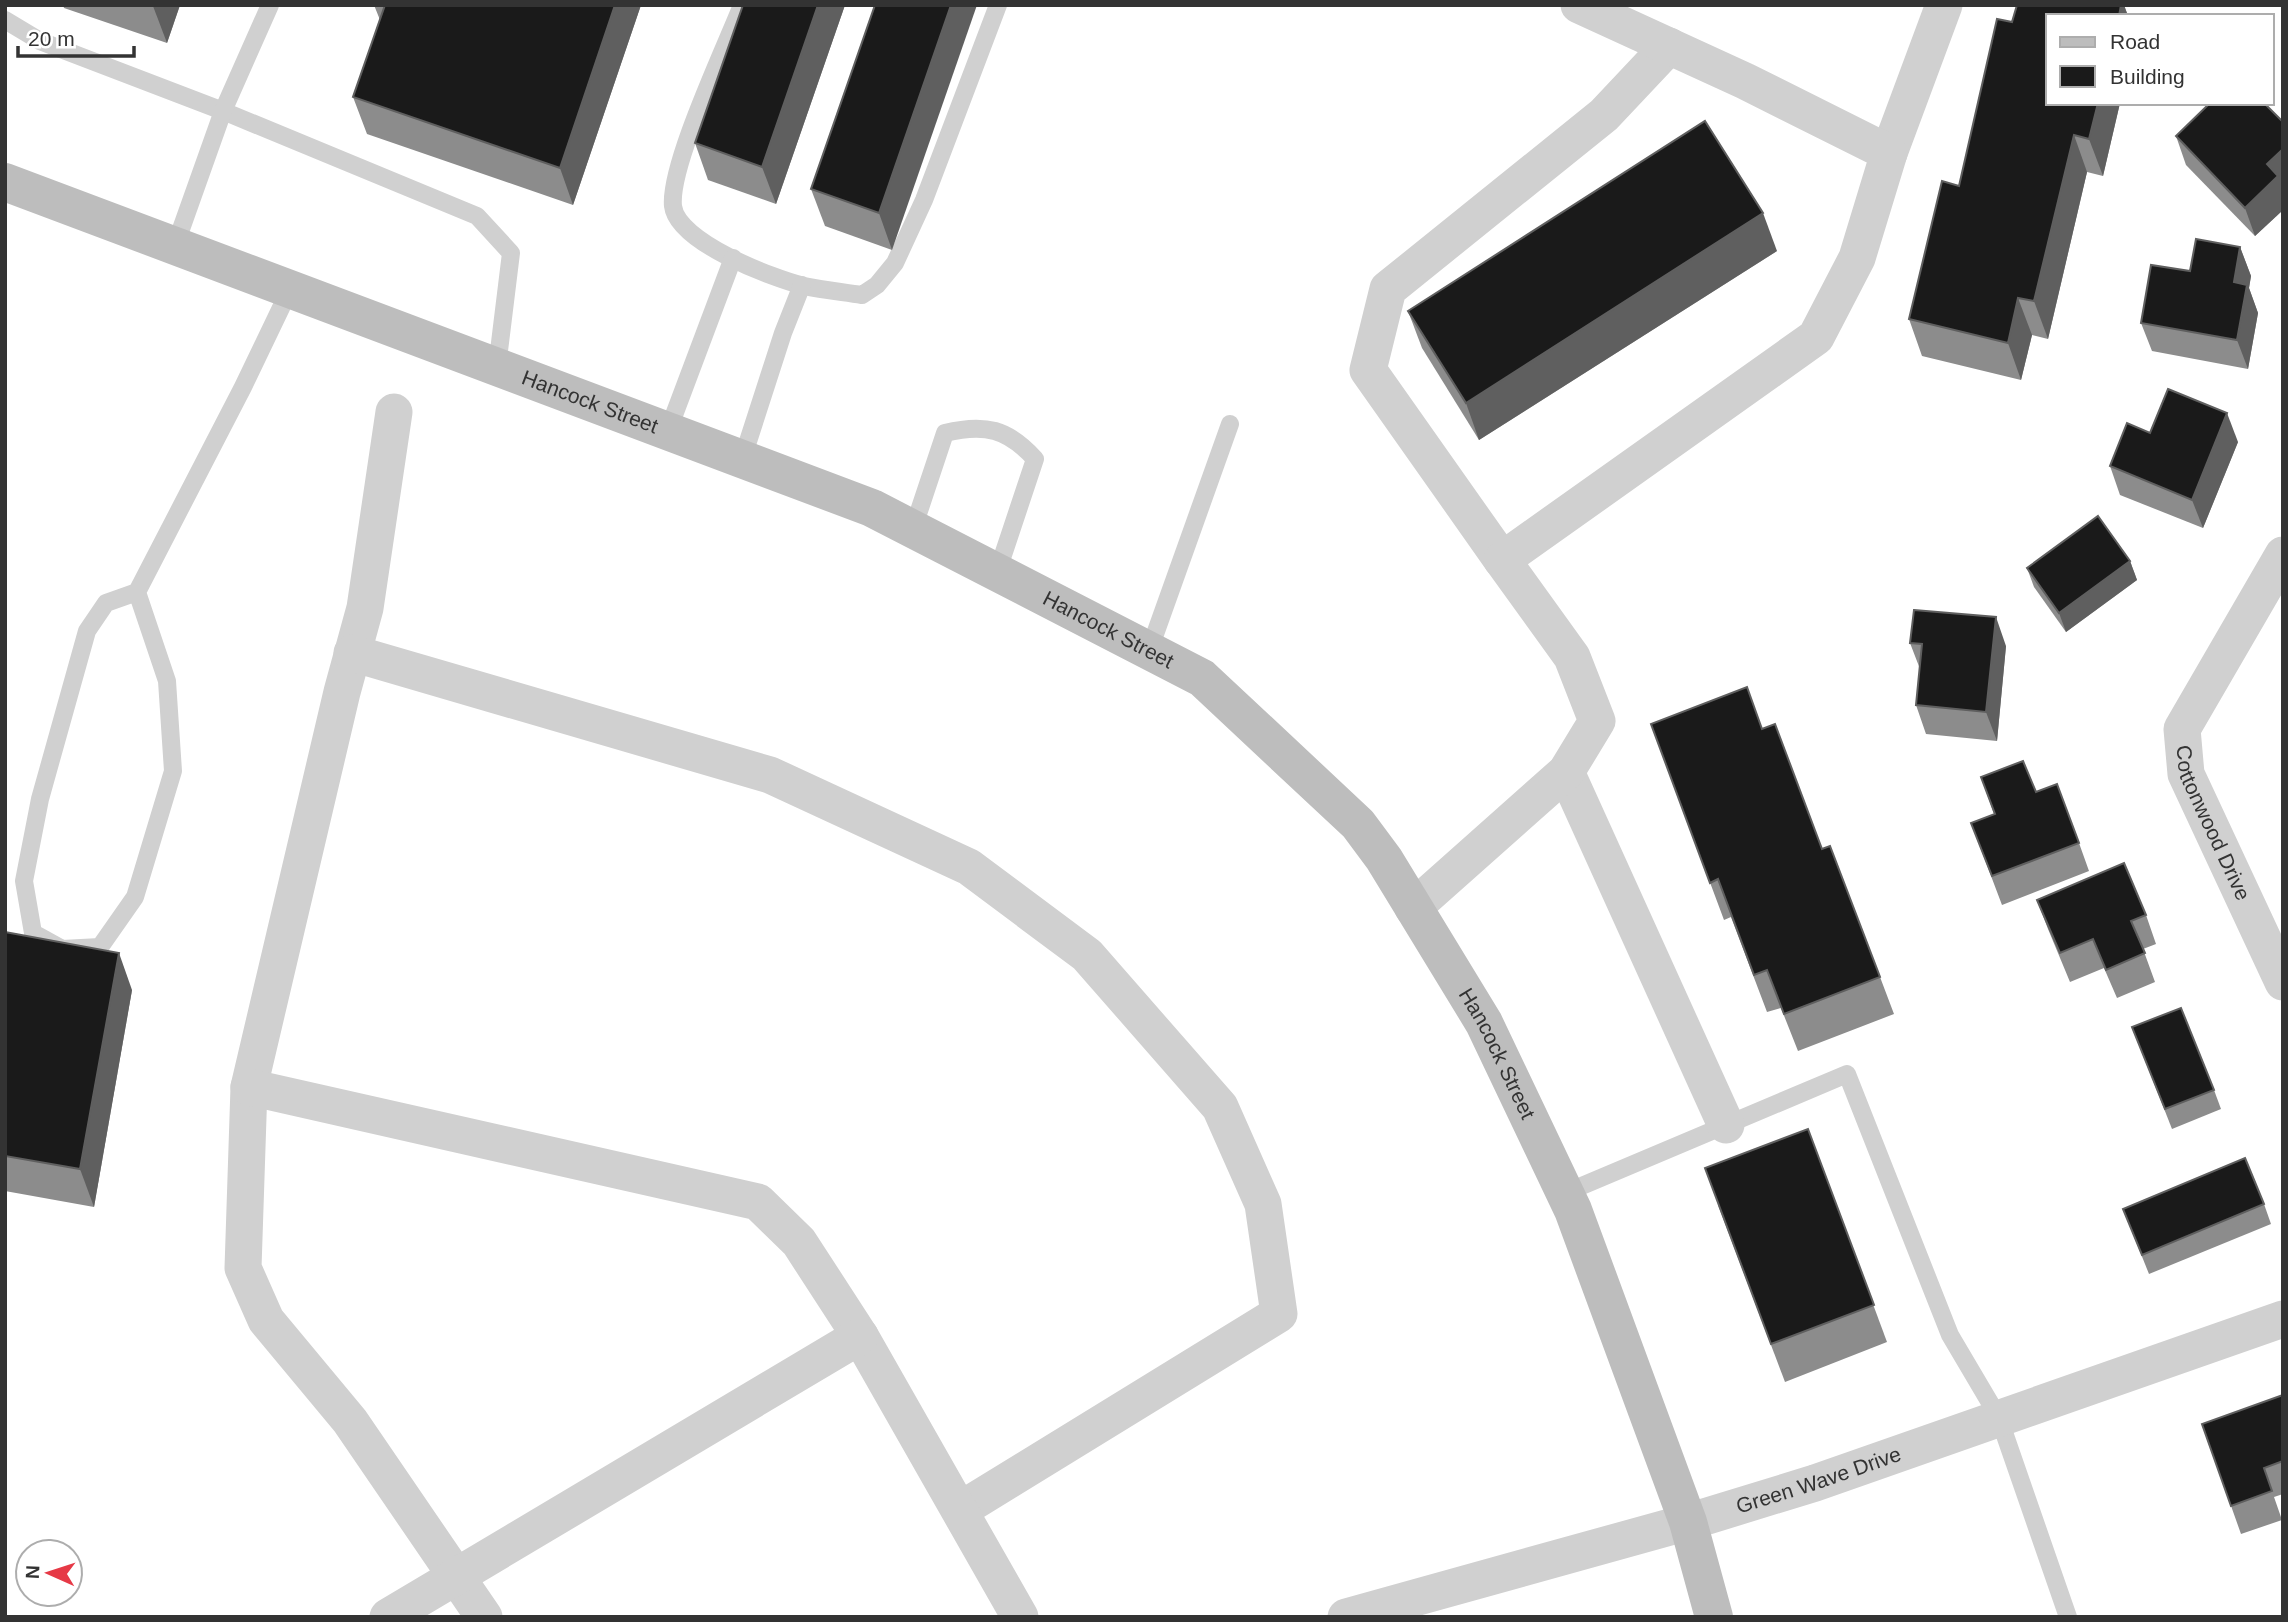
<svg xmlns="http://www.w3.org/2000/svg" width="2288" height="1622" font-family="Helvetica,sans-serif">
<style>
.lines{fill:none;stroke-linecap:round;stroke-linejoin:round}
.lane{stroke:#d0d0d0;stroke-width:18}
.street{stroke:#d0d0d0;stroke-width:37}
.secondary{stroke:#bdbdbd;stroke-width:38}
.wall{fill:#8c8c8c}
.shaded-wall{fill:#5f5f5f}
.building{fill:#1a1a1a;stroke:#5f5f5f;stroke-width:2}
.labels{text-anchor:middle;stroke-width:7;stroke-linejoin:round;paint-order:stroke}
.street-label{font-size:21px;fill:#333;stroke:#fff}
</style>
<rect width="100%" height="100%" fill="#fff"/>
<g class="lines">
<g class="lane">
<path d="M742,5C725,48 669,166 673,206C677,242 772,278 804,286C823,290 843,292 862,295L877,285L895,263L924,200L998,5"/>
<polyline points="5,20 40,41 223,111 477,216 511,253 497,367"/>
<polyline points="175,246 223,111 270,5"/>
<polyline points="668,431 733,258"/>
<polyline points="742,460 783,333 802,285"/>
<path d="M913,529L945,433C985,423 1008,429 1035,459L997,573"/>
<polyline points="137,592 106,603 87,631 40,799 24,881 33,933 62,949 100,947 135,897 173,771 167,681 137,592 243,387 290,289"/>
<polyline points="1149,651 1230,424"/>
<polyline points="1565,1193 1847,1074 1950,1335 1999,1418 2068,1617"/>
</g>
<g class="street">
<polyline points="1889,153 1944,5"/>
<polyline points="394,412 365,608 342,692 249,1087 243,1268 266,1320 350,1421 484,1617"/>
<path id="s1" d="M2283,555L2182,729L2186,774L2283,982"/>
<polyline points="1502,560 1368,370 1388,289 1604,115 1669,46"/>
<polyline points="352,653 770,775 969,867 1087,955 1220,1107 1263,1204 1279,1314 960,1510"/>
<polyline points="1566,772 1726,1125"/>
<polyline points="1413,908 1566,772 1597,721 1572,657 1502,560 1816,337 1857,258 1889,153 1745,81 1579,5"/>
<polyline points="249,1087 758,1202 799,1242 860,1336 1020,1617"/>
<polyline points="388,1617 860,1336"/>
<path id="s2" d="M1346,1617L1688,1522L1815,1483L2283,1319"/>
</g>
<path class="secondary" id="s3" d="M5,182L872,508L1202,678L1358,824L1384,859L1484,1023L1573,1210L1688,1522L1714,1617"/>
</g>
<g class="wall">
<polygon points="63,5 180,5 167,43 64,8"/>
<polygon points="374,5 641,5 573,205 367,134 353,97 380,20"/>
<polygon points="743,5 845,5 776,204 708,180 695,143"/>
<polygon points="875,5 892,250 825,226 811,189"/>
<polygon points="2017,5 2124,5 2128,16 2048,16 2048,103 2120,103 2103,176 2087,172 2048,339 2032,335 2021,380 1922,356 1909,319 1942,181 1959,186 1997,19 2012,22"/>
<polygon points="2283,122 2283,210 2255,236 2186,165 2176,136"/>
<polygon points="2240,247 2251,276 2249,288 2258,313 2248,369 2152,351 2141,323 2190,271"/>
<polygon points="1777,251 1479,440 1422,348 1408,311"/>
<polygon points="2150,433 2238,442 2203,528 2120,495 2110,466"/>
<polygon points="2130,561 2137,580 2066,632 2034,587 2027,568"/>
<polygon points="1910,643 2006,646 1997,741 1926,734 1916,705 1920,669"/>
<polygon points="1651,724 1762,729 1822,849 1880,977 1894,1014 1798,1051 1781,1008 1767,1012 1731,917 1724,920"/>
<polygon points="1981,777 2036,792 2079,843 2089,871 2002,905 1971,823 1994,814"/>
<polygon points="2037,900 2146,915 2156,944 2143,949 2155,982 2117,998 2104,968 2070,982 2048,929"/>
<polygon points="5,932 132,990 94,1207 5,1191"/>
<polygon points="2132,1027 2214,1090 2221,1109 2172,1129"/>
<polygon points="1808,1129 1887,1342 1785,1382 1718,1205"/>
<polygon points="2264,1204 2271,1224 2149,1274 2123,1209"/>
<polygon points="2283,1395 2283,1494 2274,1497 2282,1520 2241,1534 2202,1424"/>
</g>
<g class="shaded-wall">
<polygon points="153,5 180,5 167,43 153,6"/>
<polygon points="615,5 641,5 573,205 560,168"/>
<polygon points="818,5 845,5 776,204 762,167"/>
<polygon points="951,5 977,5 892,250 879,213"/>
<polygon points="2121,5 2124,5 2128,16 2119,16"/>
<polygon points="2098,103 2120,103 2103,176 2089,139"/>
<polygon points="2074,135 2087,172 2048,339 2034,301"/>
<polygon points="2283,149 2283,210 2255,236 2245,208 2267,164"/>
<polygon points="1763,213 1777,251 1479,440 1466,403"/>
<polygon points="2240,247 2251,276 2249,288 2258,313 2248,369 2237,340 2234,282"/>
<polygon points="2018,298 2032,335 2021,380 2008,343"/>
<polygon points="2227,413 2238,442 2203,528 2192,500"/>
<polygon points="2130,561 2137,580 2066,632 2059,613"/>
<polygon points="1996,617 2006,646 1997,741 1986,712"/>
<polygon points="119,953 132,990 94,1207 80,1169"/>
</g>
<g class="building">
<polygon points="385,5 615,5 560,168 353,97"/>
<polygon points="743,5 818,5 762,167 695,143"/>
<polygon points="875,5 951,5 879,213 811,189"/>
<polygon points="2017,5 2121,5 2119,16 2048,16 2048,103 2098,103 2089,139 2074,135 2034,301 2018,298 2008,343 1909,319 1942,181 1959,186 1997,19 2012,22"/>
<polygon points="2210,103 2264,103 2283,122 2283,149 2267,164 2278,176 2245,208 2176,136"/>
<polygon points="1705,121 1763,213 1466,403 1408,311"/>
<polygon points="2196,239 2240,247 2234,282 2247,285 2237,340 2141,323 2151,265 2190,271"/>
<polygon points="2168,389 2227,413 2192,500 2110,466 2127,423 2150,433"/>
<polygon points="2098,516 2130,561 2059,613 2027,568"/>
<polygon points="1914,610 1996,617 1986,712 1916,705 1922,644 1910,643"/>
<polygon points="1747,687 1762,729 1775,724 1822,849 1830,846 1880,977 1784,1014 1767,970 1754,975 1718,879 1710,883 1651,724"/>
<polygon points="2023,761 2036,792 2057,784 2079,843 1992,876 1971,823 1995,814 1981,777"/>
<polygon points="2124,863 2146,915 2131,921 2145,953 2106,970 2093,939 2060,953 2037,900"/>
<polygon points="5,932 119,953 80,1169 5,1156"/>
<polygon points="2181,1008 2214,1090 2165,1109 2132,1027"/>
<polygon points="1808,1129 1874,1305 1771,1344 1705,1168"/>
<polygon points="2245,1158 2264,1204 2142,1255 2123,1209"/>
<polygon points="2283,1395 2283,1461 2264,1468 2272,1491 2231,1506 2202,1424"/>
</g>
<g class="labels">
<g class="street-label">
<text dy="7" stroke="none"><textPath href="#s3" startOffset="625">Hancock Street</textPath></text>
<text dy="7" stroke="none"><textPath href="#s3" startOffset="1192">Hancock Street</textPath></text>
<text dy="7" stroke="none"><textPath href="#s1" startOffset="301">Cottonwood Drive</textPath></text>
<text dy="7" stroke="none"><textPath href="#s3" startOffset="1780">Hancock Street</textPath></text>
<text dy="7" stroke="none"><textPath href="#s2" startOffset="492">Green Wave Drive</textPath></text>
</g>
</g>
<rect width="2288" height="1622" fill="none" stroke="#333333" stroke-width="14"/>
<rect x="2046" y="14" width="228" height="91" fill="#ffffff" stroke="#adadad" stroke-width="2"/>
<rect x="2060" y="37" width="35" height="10" fill="#bdbdbd" stroke="#adadad" stroke-width="2"/>
<text x="2110" y="49" font-size="21" fill="#333333">Road</text>
<rect x="2060" y="66" width="35" height="21" fill="#1a1a1a" stroke="#adadad" stroke-width="2"/>
<text x="2110" y="84" font-size="21" fill="#333333">Building</text>
<g transform="translate(49 1573) rotate(273)"><circle r="33" fill="#ffffff" stroke="#adadad" stroke-width="2"/>
<path d="M0-5L12 26L0 18L-12 26Z" fill="#e63946"/>
<text y="-10" font-size="19" font-weight="bold" text-anchor="middle" fill="#333333">N</text>
</g>
<path d="M18 46v10h116v-10" fill="none" stroke="#333333" stroke-width="3.5"/>
<text x="28" y="46" font-size="21" fill="#333333" stroke="#ffffff" stroke-width="5" paint-order="stroke">20 m</text>
</svg>
